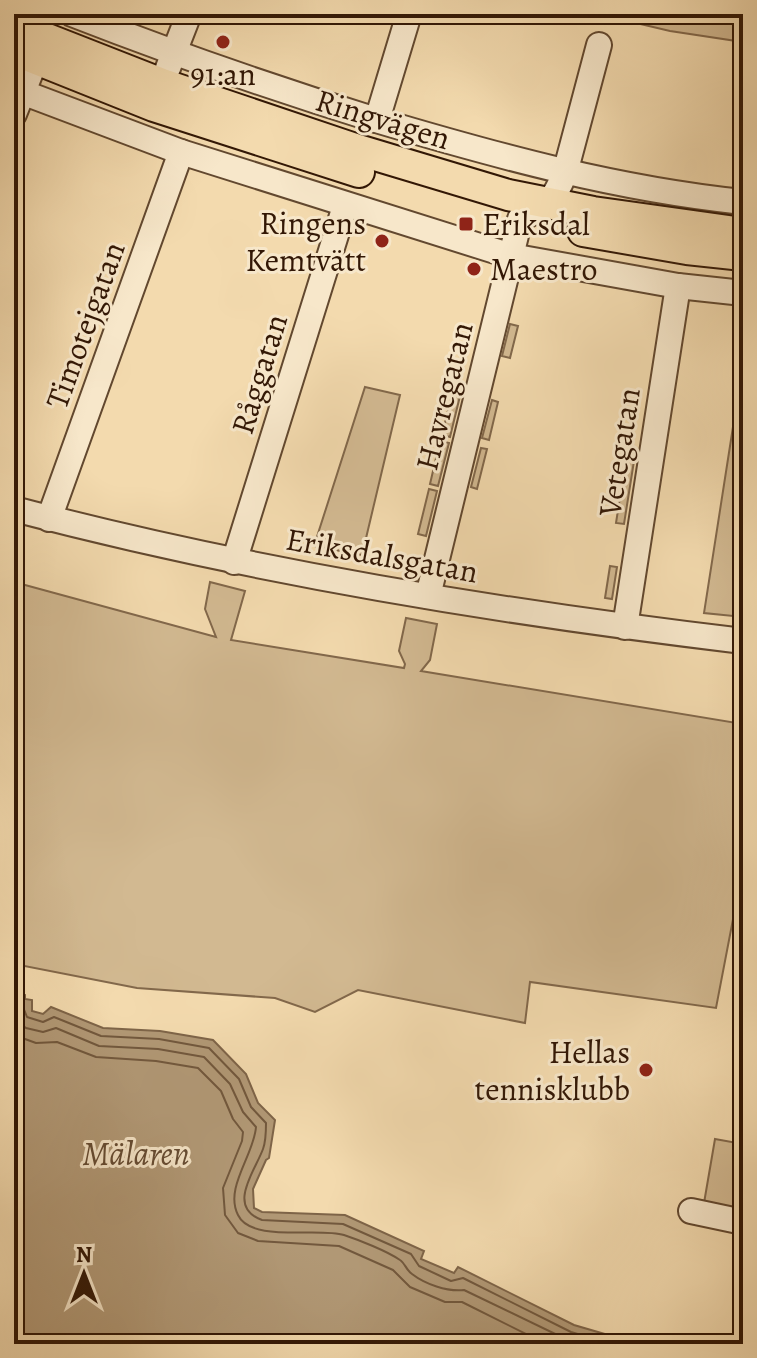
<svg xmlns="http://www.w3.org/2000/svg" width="757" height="1358" font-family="Alegreya,serif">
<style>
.green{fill:#d2b991;stroke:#82684b;stroke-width:2}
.water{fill:#b19875;stroke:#7e6448;stroke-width:2}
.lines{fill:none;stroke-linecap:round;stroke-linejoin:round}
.shore{stroke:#72583d;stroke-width:2}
.minor-casing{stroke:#62482f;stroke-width:28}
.major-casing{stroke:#321705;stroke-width:34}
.minor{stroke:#f7e7ca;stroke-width:24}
.major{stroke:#f3daae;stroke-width:30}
.poi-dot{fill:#8f2418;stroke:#f7e7ca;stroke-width:3}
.labels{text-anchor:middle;stroke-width:6;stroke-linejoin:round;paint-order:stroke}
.poi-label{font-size:32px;fill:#321705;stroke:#f7e7ca;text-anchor:end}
.street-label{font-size:32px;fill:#321705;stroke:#f7e7ca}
.water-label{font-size:34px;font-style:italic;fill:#654b32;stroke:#f7e7ca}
</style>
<rect width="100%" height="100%" fill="#f3daae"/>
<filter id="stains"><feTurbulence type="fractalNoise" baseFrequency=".0025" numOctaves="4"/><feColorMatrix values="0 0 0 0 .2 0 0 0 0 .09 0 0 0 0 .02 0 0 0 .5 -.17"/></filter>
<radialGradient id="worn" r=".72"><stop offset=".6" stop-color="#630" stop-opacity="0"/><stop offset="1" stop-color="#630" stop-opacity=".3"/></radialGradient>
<g class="green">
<polygon points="583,14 743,14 743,42 670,31 632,22 618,22"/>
<polygon points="510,324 518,326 510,358 502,356"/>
<polygon points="365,387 400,395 362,555 314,546"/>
<polygon points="453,390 461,392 450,437 442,435"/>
<polygon points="492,400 498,402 489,440 482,438"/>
<polygon points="743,406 743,617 704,613 735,414"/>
<polygon points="440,441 449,443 438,486 430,484"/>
<polygon points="481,448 487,449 477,489 471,487"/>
<polygon points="626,459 634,461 624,524 616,523"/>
<polygon points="429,489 437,491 426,536 418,534"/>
<polygon points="610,566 617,567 612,599 605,598"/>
<polygon points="14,582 216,637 205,609 210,582 245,591 231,640 404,668 405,664 399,651 406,618 437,624 430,660 421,671 743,724 743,847 739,888 716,1008 530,982 525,1023 358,990 315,1012 275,998 137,988 14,964"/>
<polygon points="715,1139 743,1144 743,1209 704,1203"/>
<polygon points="732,1223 743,1233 743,1288"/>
</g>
<polygon class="water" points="14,992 25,995 25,999 32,1000 32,1011 43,1014 51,1007 103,1028 160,1031 213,1040 246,1074 258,1103 275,1120 269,1158 266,1160 253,1189 254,1208 262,1212 345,1215 424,1251 421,1259 454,1273 458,1267 574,1325 639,1344 14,1344"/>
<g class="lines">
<g class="shore">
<path d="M14,1001L23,1007L27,1017L43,1022L54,1017L101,1036L159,1039L209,1048L239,1079L251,1107L266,1123C266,1131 266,1141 263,1149C255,1171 226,1207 262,1220L343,1224L411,1254L419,1266L451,1281L463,1278L571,1332L611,1344"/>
<path d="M14,1014L18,1022L26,1028L43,1032L56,1028L99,1046L158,1049L204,1057L230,1084L243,1112L256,1127C254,1155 224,1188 238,1215C251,1243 319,1227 344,1235C359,1240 387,1251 400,1260C405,1263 406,1270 412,1274C425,1284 447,1292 464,1290L576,1344"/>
<polyline points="14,1035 36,1043 57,1042 96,1057 156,1061 198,1068 221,1091 233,1119 243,1132 242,1141 223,1188 225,1215 238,1233 258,1241 339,1246 393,1270 410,1287 445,1302 462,1302 546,1344"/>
</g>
<defs>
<g id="minor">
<path d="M72,14C172,53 273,88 376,120C497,156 617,189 743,202"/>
<polyline points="168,68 189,14"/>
<polyline points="14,89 181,152 511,256 678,286 743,293"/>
<polyline points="14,114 43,42"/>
<polyline points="377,120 409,14"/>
<path d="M14,509C253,572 498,612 743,641"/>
<polyline points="49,519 181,152"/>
<polyline points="234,562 345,206"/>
<path d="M428,596L520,219C549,204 552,204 565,173L599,45"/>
<polyline points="625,627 678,286"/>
<polyline points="691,1211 743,1222"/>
</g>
<g id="major">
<polyline points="14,26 162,84 355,149 508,195 593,212 743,233"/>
<polyline points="14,50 154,106 359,172"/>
<polyline points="583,231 687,249 743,255"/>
</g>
</defs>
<use href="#minor" class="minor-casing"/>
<use href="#major" class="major-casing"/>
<use href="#minor" class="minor"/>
<use href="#major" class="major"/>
</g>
<g class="poi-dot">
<circle cx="223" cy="42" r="8"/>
<rect x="458" y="216" width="16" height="16" rx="4"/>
<circle cx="382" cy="241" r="8"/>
<circle cx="474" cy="269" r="8"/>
<circle cx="646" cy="1070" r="8"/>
</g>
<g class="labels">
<g class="poi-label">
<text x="223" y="85" text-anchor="middle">91:an</text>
<text x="366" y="234">Ringens<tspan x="366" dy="37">Kemtvätt</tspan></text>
<text x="482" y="235" text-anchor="start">Eriksdal</text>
<text x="490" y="280" text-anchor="start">Maestro</text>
<text x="630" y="1063">Hellas<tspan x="630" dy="37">tennisklubb</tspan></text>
</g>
<g class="street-label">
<text transform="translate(383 119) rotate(17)" y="11">Ringvägen</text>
<text transform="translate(85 325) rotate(-70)" y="11">Timotejgatan</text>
<text transform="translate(259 374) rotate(-73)" y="11">Råggatan</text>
<text transform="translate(444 396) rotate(-76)" y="11">Havregatan</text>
<text transform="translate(619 452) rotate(-81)" y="11">Vetegatan</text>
<text transform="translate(382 555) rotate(10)" y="11">Eriksdalsgatan</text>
</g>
<g class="water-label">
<text x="136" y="1165">Mälaren</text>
</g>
</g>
<rect width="757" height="1358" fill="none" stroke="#f3daae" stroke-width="48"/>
<rect x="16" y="16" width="725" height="1326" fill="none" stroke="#321705" stroke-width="4"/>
<rect x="24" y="24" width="709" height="1310" fill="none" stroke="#321705" stroke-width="2"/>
<g transform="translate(84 1274)" stroke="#f7e7ca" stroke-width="6" paint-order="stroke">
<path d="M0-6L14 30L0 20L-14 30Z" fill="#321705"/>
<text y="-12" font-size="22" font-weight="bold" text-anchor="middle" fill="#321705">N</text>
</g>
<rect width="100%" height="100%" filter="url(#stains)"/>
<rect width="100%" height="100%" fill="url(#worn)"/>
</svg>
